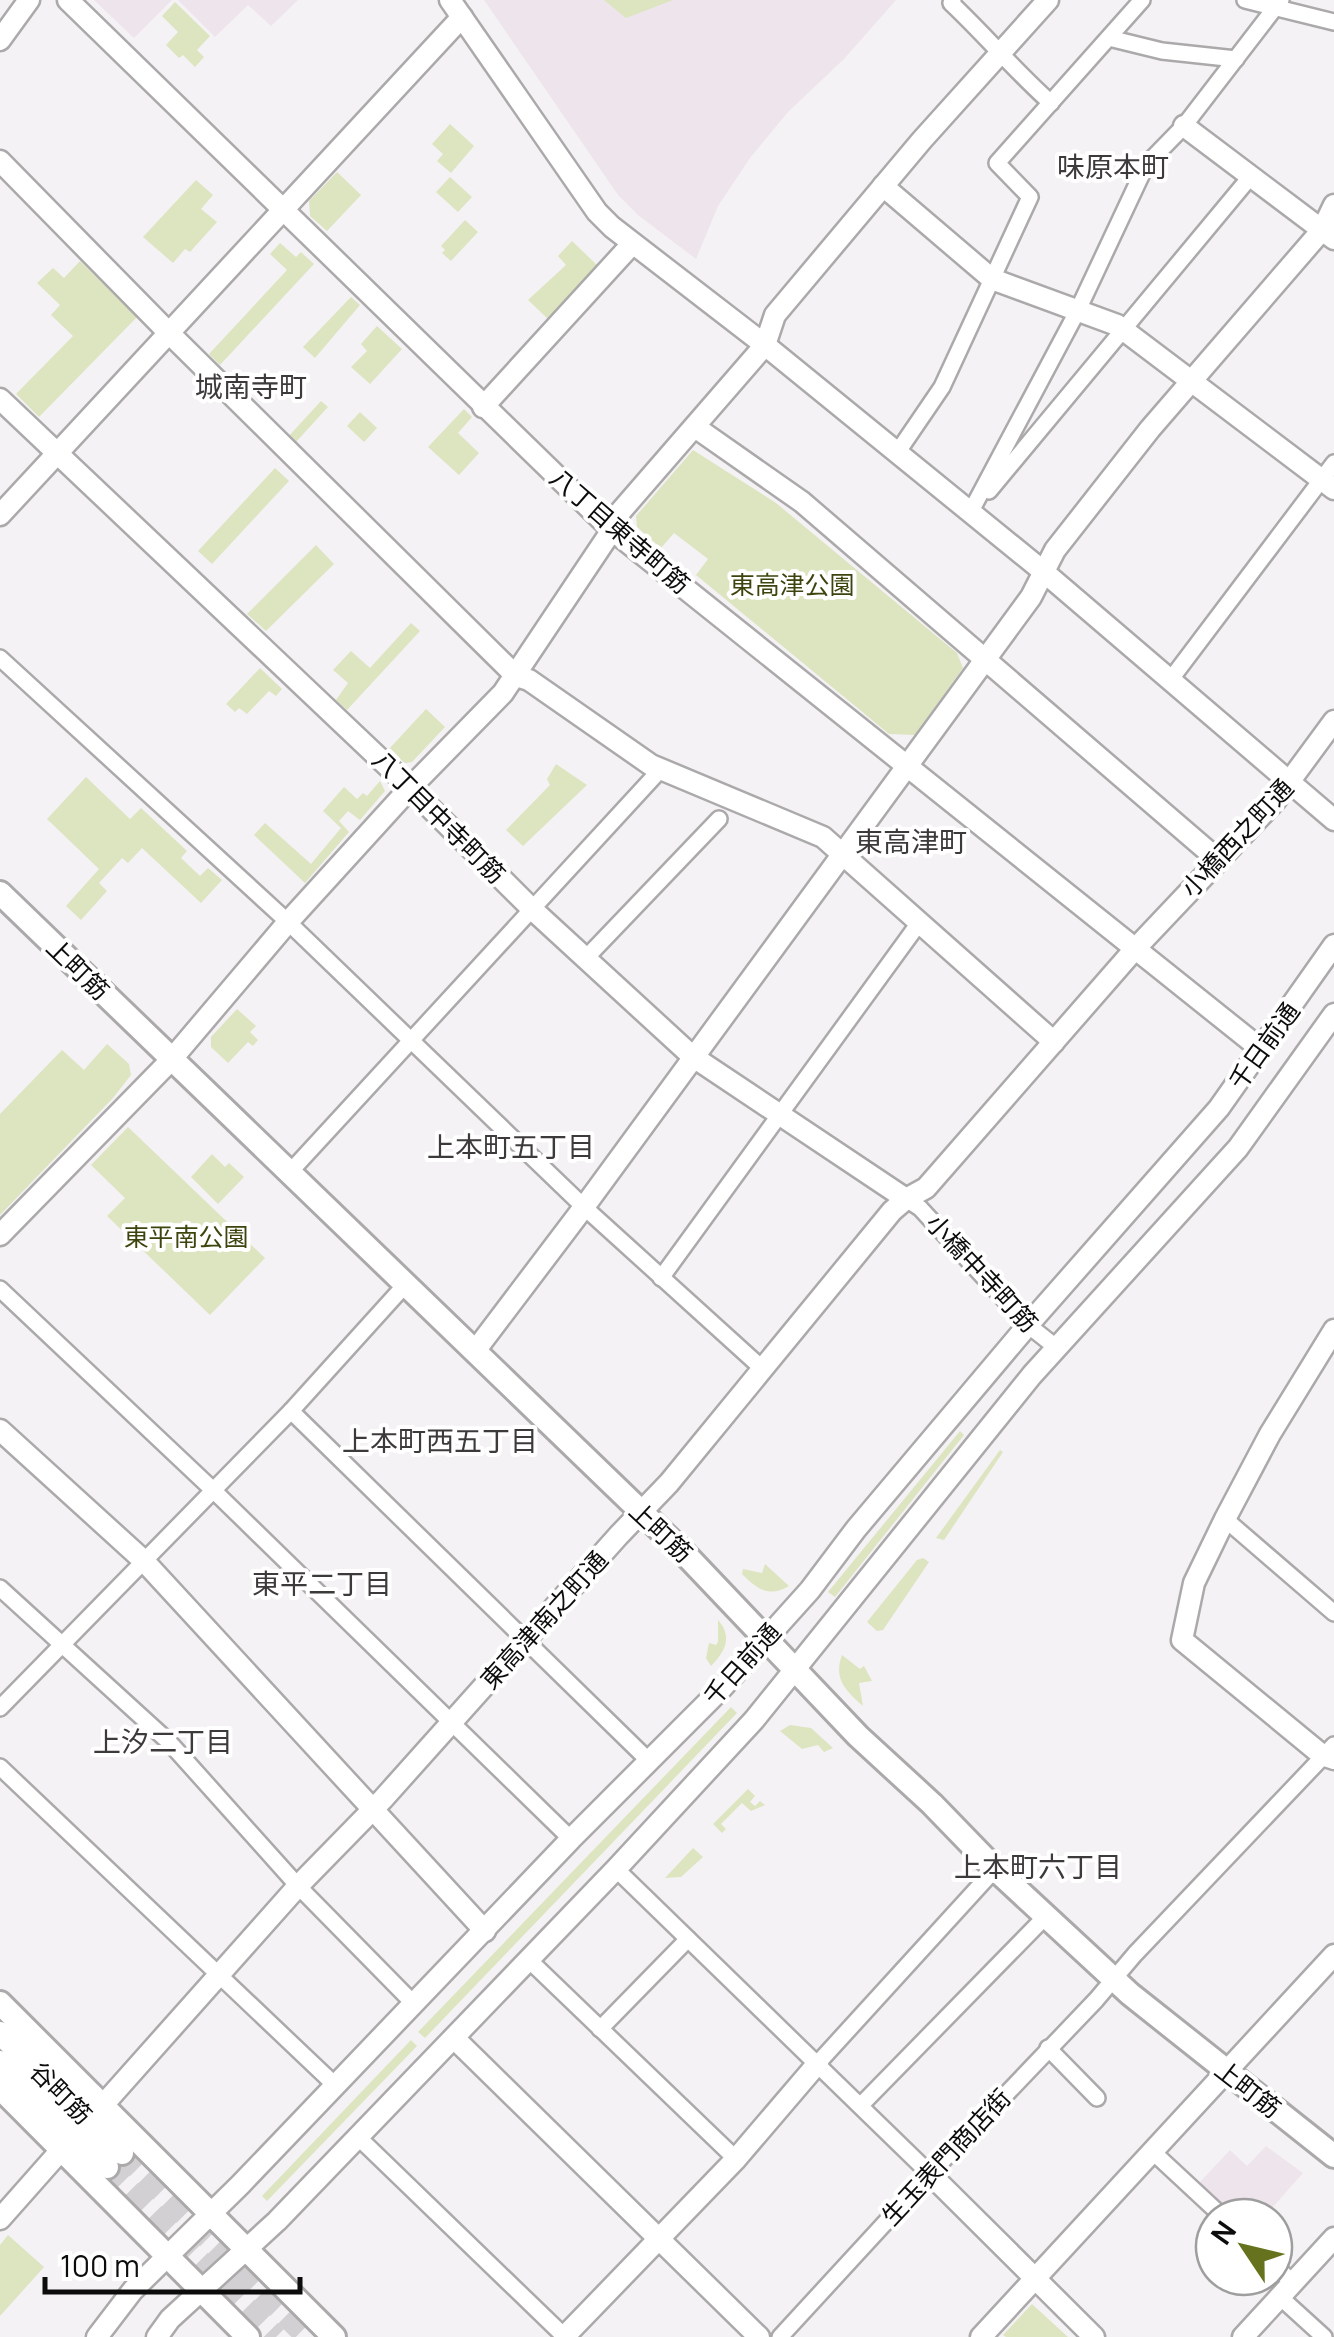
<svg xmlns="http://www.w3.org/2000/svg" width="1334" height="2337" font-family="Manrope,'Noto Sans JP',sans-serif">
<style>
.built{fill:#eee4eb}
.green{fill:#dde5c0}
.lines{fill:none;stroke-linecap:round;stroke-linejoin:round}
.primary-tunnel{stroke:#d2d0d2;stroke-width:22;stroke-dasharray:22 11;stroke-linecap:butt}
.street-casing{stroke:#aca9ab;stroke-width:20}
.secondary-casing{stroke:#aca9ab;stroke-width:25}
.primary-casing{stroke:#aca9ab;stroke-width:28}
.street{stroke:#fff;stroke-width:15}
.secondary{stroke:#fff;stroke-width:20}
.primary{stroke:#fff;stroke-width:22}
.labels{text-anchor:middle;stroke-width:8;stroke-linejoin:round;paint-order:stroke}
.street-label{font-size:25px;fill:#0d0c0d;stroke:#fff}
.park-label{font-size:25px;fill:#3d440d;stroke:#fff}
.neighbourhood-label{font-size:28px;fill:#3d3a3c;stroke:#fff}
</style>
<rect width="100%" height="100%" fill="#f5f2f5"/>
<g class="built">
<polygon points="94,0 172,0 134,38"/>
<polygon points="178,0 298,0 271,26 248,5 215,37"/>
<polygon points="484,0 896,0 844,59 788,112 750,158 718,206 696,259 638,215 618,195"/>
<polygon points="1266,2146 1303,2173 1264,2217 1233,2217 1198,2184 1230,2150 1247,2166"/>
</g>
<g class="green">
<polygon points="604,0 673,0 626,18"/>
<polygon points="175,2 210,36 197,50 204,57 195,67 183,55 179,58 166,45 178,32 162,16"/>
<polygon points="450,124 474,146 451,173 437,161 443,154 432,144"/>
<polygon points="337,172 361,195 327,231 310,216 309,201"/>
<polygon points="450,177 472,197 458,212 436,192"/>
<polygon points="196,180 213,195 201,209 217,222 190,252 185,249 173,263 143,237"/>
<polygon points="465,220 478,232 451,261 442,253 445,250 441,246"/>
<polygon points="572,241 599,267 548,319 528,300 566,265 558,256"/>
<polygon points="280,243 296,257 301,252 314,264 220,365 209,354 287,270 270,254"/>
<polygon points="80,261 137,317 39,417 16,394 73,336 51,315 60,305 37,283 53,268 64,278"/>
<polygon points="351,297 360,305 315,358 303,347"/>
<polygon points="377,326 402,349 370,384 351,367 367,351 361,344"/>
<polygon points="321,401 328,407 295,443 288,437"/>
<polygon points="464,409 472,417 458,433 479,453 459,475 428,447"/>
<polygon points="360,412 377,428 364,442 347,426"/>
<polygon points="693,450 776,503 957,653 963,668 915,735 889,734 696,575 708,559 674,533 661,548 637,527 636,516"/>
<polygon points="275,468 289,481 212,564 198,551"/>
<polygon points="316,545 334,564 266,631 247,614"/>
<polygon points="411,623 420,631 347,710 336,700 348,683 333,670 351,651 370,668"/>
<polygon points="260,668 282,689 276,696 269,691 247,714 239,708 235,712 226,704"/>
<polygon points="426,709 445,727 412,762 405,763 389,749"/>
<polygon points="556,764 587,785 523,846 506,830 550,785 547,779"/>
<polygon points="86,777 130,819 141,808 187,851 181,858 200,876 208,868 222,880 201,903 142,848 128,863 122,858 99,883 107,891 81,920 66,906 99,869 47,819"/>
<polygon points="380,781 385,791 360,820 348,811 339,821 349,832 305,883 254,835 265,823 311,864 341,828 323,811 344,787 357,799 363,793 367,796"/>
<polygon points="237,1009 256,1026 250,1032 258,1040 253,1046 248,1042 228,1063 211,1047 211,1037"/>
<polygon points="107,1044 129,1064 131,1075 113,1098 0,1215 0,1114 62,1050 84,1070"/>
<polygon points="128,1127 265,1258 210,1315 107,1216 125,1198 91,1165"/>
<polygon points="212,1154 225,1167 229,1163 244,1177 218,1204 191,1177"/>
<polygon points="960,1431 964,1435 835,1597 828,1592"/>
<polygon points="1000,1450 1003,1452 944,1540 936,1538"/>
<polygon points="923,1558 929,1562 883,1630 877,1631 867,1622 917,1560"/>
<path d="M765,1564L789,1586C769,1598 757,1589 742,1574L743,1569L762,1573Z"/>
<path d="M718,1620C733,1637 725,1652 711,1666L706,1658L709,1643L716,1645L718,1642Z"/>
<path d="M842,1655L860,1669L864,1666L872,1681L859,1683L863,1706C846,1691 833,1679 842,1655Z"/>
<polygon points="731,1707 737,1713 425,2038 418,2032"/>
<polygon points="790,1725 811,1728 833,1748 824,1752 818,1745 802,1749 780,1731"/>
<polygon points="748,1789 755,1796 750,1802 755,1806 760,1801 765,1805 751,1811 742,1803 721,1824 726,1829 722,1833 713,1824"/>
<polygon points="693,1848 703,1857 681,1877 665,1878"/>
<polygon points="411,2040 417,2046 267,2201 262,2196"/>
<polygon points="8,2235 44,2267 0,2316 0,2245"/>
<polygon points="1032,2304 1068,2337 1006,2337 1003,2335"/>
</g>
<g class="lines">
<g class="primary-tunnel">
<polyline points="122,2153 307,2337"/>
<polyline points="107,2167 276,2337"/>
</g>
<defs>
<g id="street">
<path d="M953,0L951,3C986,36 1015,71 1051,103"/>
<polyline points="1245,0 1334,22"/>
<polyline points="1109,38 1162,51 1236,59"/>
<polyline points="897,453 942,387 1030,197 997,163 1142,0"/>
<polyline points="989,491 1251,176"/>
<polyline points="970,513 1077,312 1146,165 1184,126 1281,0"/>
<polyline points="0,658 288,922 584,1207 764,1370"/>
<polyline points="1171,679 1334,463"/>
<polyline points="585,959 719,819"/>
<polyline points="290,1172 661,769"/>
<polyline points="906,1199 920,1208 1028,1325 1057,1348"/>
<polyline points="661,1278 919,923"/>
<polyline points="0,1289 213,1490 571,1839"/>
<polyline points="291,1411 649,1761"/>
<polyline points="1225,1519 1334,1613"/>
<polyline points="0,1588 169,1742 298,1886 415,2005"/>
<polyline points="0,1708 291,1411 405,1285"/>
<polyline points="0,1767 336,2086"/>
<polyline points="616,1869 930,2174"/>
<polyline points="529,1960 736,2159"/>
<polyline points="600,2029 688,1939"/>
<polyline points="1048,2048 1097,2098"/>
<polyline points="818,2063 995,1869"/>
<polyline points="861,2105 1047,1915"/>
<polyline points="358,2137 565,2337"/>
<polyline points="1153,2152 1223,2217"/>
<polyline points="1274,2265 1293,2283"/>
<polyline points="1280,2297 1324,2337"/>
<polyline points="780,2337 930,2174 1096,2000 1135,1954 1334,1745"/>
</g>
<g id="secondary">
<polyline points="68,0 612,530 1262,1050"/>
<polyline points="450,0 597,212 612,227 765,345 1044,572 1334,820"/>
<polyline points="0,40 29,0"/>
<polyline points="1184,126 1334,239"/>
<polyline points="0,161 169,333 516,676 529,680 651,765 823,837 1054,1042"/>
<polyline points="883,186 992,279 1117,325 1334,489"/>
<polyline points="0,399 398,776 533,910 692,1056 906,1199"/>
<polyline points="483,407 632,244"/>
<polyline points="695,427 802,502 1217,859"/>
<polyline points="0,515 462,17"/>
<polyline points="0,1235 171,1060 288,922 410,788 503,693 612,530 621,511 765,345 775,315 922,140 1048,0"/>
<polyline points="1334,1330 1270,1434 1225,1519 1194,1583 1182,1640 1322,1755 1334,1759"/>
<polyline points="475,1351 584,1207 1031,597 1055,550 1150,429 1322,230 1334,205"/>
<polyline points="0,1430 143,1560 485,1931"/>
<polyline points="454,2038 759,2337"/>
<polyline points="104,2104 298,1886 383,1799 619,1535 669,1483 892,1211 906,1199 926,1188 1134,950 1275,801 1334,721"/>
<polyline points="930,2174 1094,2337"/>
<polyline points="0,2219 62,2149"/>
<polyline points="97,2337 133,2290 240,2185 571,1839 721,1689 810,1590 856,1529 1028,1325 1219,1108 1334,945"/>
<polyline points="157,2337 170,2319 277,2221 616,1869 754,1720 1032,1375 1238,1148 1334,1014"/>
<polyline points="564,2337 736,2159 818,2063"/>
<polyline points="981,2337 1334,1955"/>
<polyline points="1243,2337 1334,2238"/>
</g>
<g id="primary">
<polyline points="0,893 685,1554 858,1736 932,1804 995,1869 1130,1994 1334,2156"/>
<polyline points="0,2003 334,2337"/>
<polyline points="0,2033 122,2153"/>
<polyline points="0,2062 107,2167"/>
<polyline points="0,2088 248,2337"/>
</g>
</defs>
<use href="#street" class="street-casing"/>
<use href="#secondary" class="secondary-casing"/>
<use href="#primary" class="primary-casing"/>
<use href="#street" class="street"/>
<use href="#secondary" class="secondary"/>
<use href="#primary" class="primary"/>
</g>
<g class="labels">
<g class="street-label">
<text transform="translate(620 531) rotate(41)" y="9">八丁目東寺町筋</text>
<text transform="translate(439 817) rotate(45)" y="9">八丁目中寺町筋</text>
<text transform="translate(1237 838) rotate(-47)" y="9">小橋西之町通</text>
<text transform="translate(78 969) rotate(44)" y="9">上町筋</text>
<text transform="translate(1264 1046) rotate(-54)" y="9">千日前通</text>
<text transform="translate(982 1273) rotate(47)" y="9">小橋中寺町筋</text>
<text transform="translate(661 1532) rotate(43)" y="9">上町筋</text>
<text transform="translate(544 1620) rotate(-48)" y="9">東高津南之町通</text>
<text transform="translate(742 1664) rotate(-48)" y="9">千日前通</text>
<text transform="translate(1248 2089) rotate(38)" y="9">上町筋</text>
<text transform="translate(61 2093) rotate(45)" y="9">谷町筋</text>
<text transform="translate(946 2157) rotate(-47)" y="9">生玉表門商店街</text>
</g>
<g class="park-label">
<text x="792" y="594">東高津公園</text>
<text x="186" y="1246">東平南公園</text>
</g>
<g class="neighbourhood-label">
<text x="1113" y="177">味原本町</text>
<text x="251" y="397">城南寺町</text>
<text x="911" y="852">東高津町</text>
<text x="511" y="1157">上本町五丁目</text>
<text x="440" y="1451">上本町西五丁目</text>
<text x="322" y="1594">東平二丁目</text>
<text x="163" y="1752">上汐二丁目</text>
<text x="1038" y="1877">上本町六丁目</text>
</g>
</g>
<g transform="translate(1244 2247) rotate(305)"><circle r="48" fill="#ffffff" stroke="#9e9e9e" stroke-width="2.5"/>
<path d="M0-8L18 38L0 25L-18 38Z" fill="#66721d"/>
<text y="-15" font-size="28" font-weight="bold" text-anchor="middle" fill="#0d0c0d">N</text>
</g>
<path d="M45 2277v15h255v-15" fill="none" stroke="#0d0c0d" stroke-width="5"/>
<text x="60" y="2277" font-size="30" fill="#0d0c0d" stroke="#ffffff" stroke-width="8" paint-order="stroke">100 m</text>
</svg>
